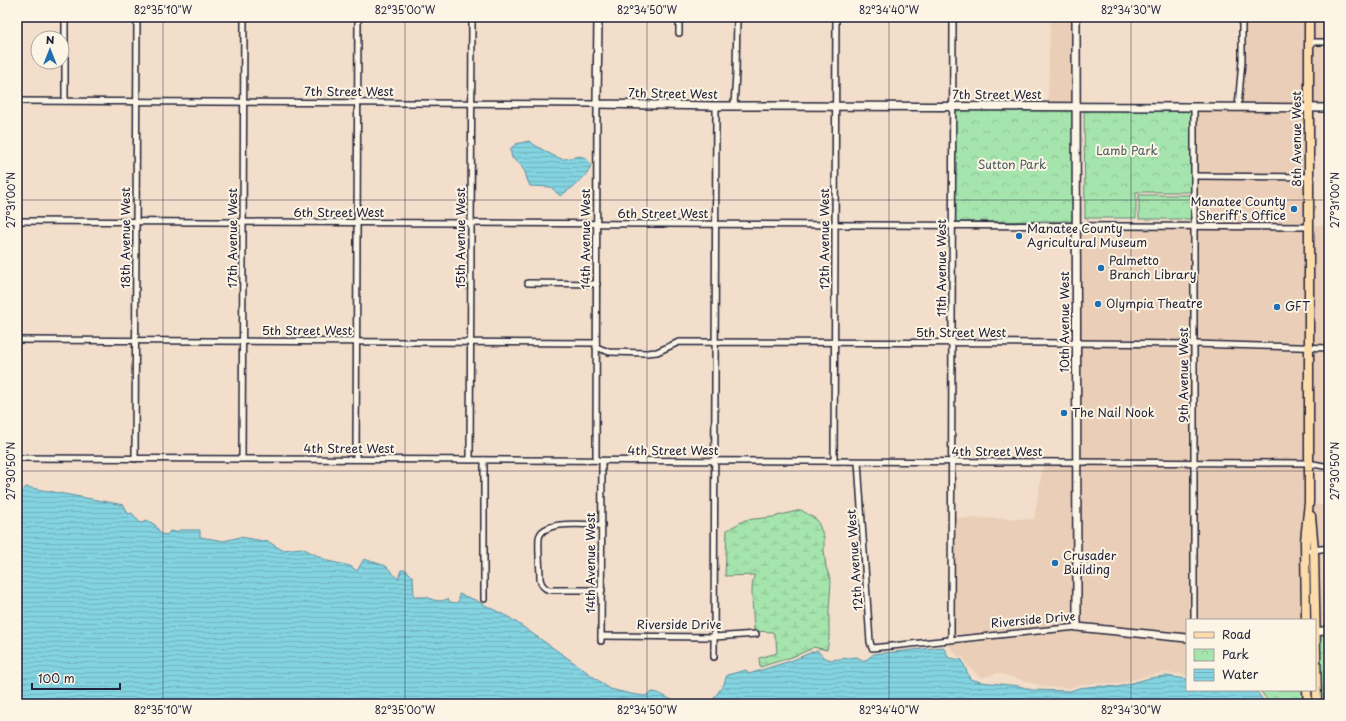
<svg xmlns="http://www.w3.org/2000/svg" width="1346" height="721" font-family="'Playpen Sans',sans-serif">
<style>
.built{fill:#ebceb7}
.wetland{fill:url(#wetland-marsh);stroke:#648374}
.park{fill:url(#park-crowns);stroke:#648374}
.water{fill:url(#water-rules);stroke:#5d8c9e}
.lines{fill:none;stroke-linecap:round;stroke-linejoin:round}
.street-casing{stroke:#22223b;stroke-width:8}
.secondary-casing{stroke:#22223b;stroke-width:10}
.primary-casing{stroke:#22223b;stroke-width:11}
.street{stroke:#fcf5e5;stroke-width:5}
.secondary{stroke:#fcf5e5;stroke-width:7}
.primary{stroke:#fddcac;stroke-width:8}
.ticks{fill:none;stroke:#22223b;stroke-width:1;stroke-opacity:0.45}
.poi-dot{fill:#1f6fb2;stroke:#fcf5e5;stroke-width:1.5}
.labels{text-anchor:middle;stroke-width:4;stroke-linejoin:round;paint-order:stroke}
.street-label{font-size:12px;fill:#22223b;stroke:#fcf5e5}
.park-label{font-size:12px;fill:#495c5d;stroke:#fcf5e5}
.poi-label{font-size:12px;fill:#22223b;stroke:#fcf5e5;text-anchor:start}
.neatline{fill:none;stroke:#22223b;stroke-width:1.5}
.ticks-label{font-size:10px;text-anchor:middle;fill:#22223b}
</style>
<defs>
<pattern id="wetland-marsh" width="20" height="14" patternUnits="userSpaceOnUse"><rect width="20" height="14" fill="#a5e4ac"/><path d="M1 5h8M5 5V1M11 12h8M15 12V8" fill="none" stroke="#8ec395"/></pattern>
<pattern id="park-crowns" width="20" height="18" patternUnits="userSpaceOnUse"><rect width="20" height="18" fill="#a5e4ac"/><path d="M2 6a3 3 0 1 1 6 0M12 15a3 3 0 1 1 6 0" fill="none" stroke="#8ec395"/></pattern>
<pattern id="water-rules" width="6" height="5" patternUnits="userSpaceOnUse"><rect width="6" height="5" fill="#84d3e0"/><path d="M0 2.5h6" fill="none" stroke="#72b5c1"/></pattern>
</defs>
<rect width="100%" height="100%" fill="#f2deca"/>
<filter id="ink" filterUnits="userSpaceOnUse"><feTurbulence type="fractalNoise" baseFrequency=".025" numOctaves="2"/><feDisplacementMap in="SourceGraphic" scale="8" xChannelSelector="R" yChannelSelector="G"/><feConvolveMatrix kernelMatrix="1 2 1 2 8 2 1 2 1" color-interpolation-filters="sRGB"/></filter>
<g filter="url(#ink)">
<g class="built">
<polygon points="1050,17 1073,17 1073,102 1048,103"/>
<polygon points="1245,17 1306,17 1306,104 1241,104 1245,61"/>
<polygon points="1313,17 1329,17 1329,39 1313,38"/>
<polygon points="1313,45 1329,45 1329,105 1312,104"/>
<polygon points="1197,110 1306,111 1306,174 1197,173"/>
<polygon points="1197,180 1306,181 1306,223 1197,223 1197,219 1198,218"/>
<polygon points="1313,225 1329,226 1329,345 1312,345"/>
<polygon points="1079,229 1191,230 1191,341 1079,339"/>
<polygon points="1197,230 1306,230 1306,345 1198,341"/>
<polygon points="1079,346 1191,348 1191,459 1080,459"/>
<polygon points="1198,348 1306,351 1305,460 1197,460"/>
<polygon points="1312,352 1329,352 1329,464 1311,461"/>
<polygon points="1043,466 1074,466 1074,624 954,635 956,575 955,518 1034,519"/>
<polygon points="1080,466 1191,466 1191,620 1187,620 1187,634 1080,624"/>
<polygon points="1197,466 1305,467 1306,499 1302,620 1198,620"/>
<polygon points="1312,504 1329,506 1329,545 1317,546"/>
<polygon points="1329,551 1329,627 1319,628 1317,553"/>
<polygon points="1077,630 1187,641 1187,675 1165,673 1150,675 1117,684 1096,683 1079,685 1070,688 1044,687 998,673 981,678 967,665 964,658 958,656 949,646 950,642"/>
</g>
<path class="wetland" d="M801,510L817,520L824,537V551L826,567L831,581L829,611V639L827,650L813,647L811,649L792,657L760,667L759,658L777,653L776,640L773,632L754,631C754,619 749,583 755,575L725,576L727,530L745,520L773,517Z"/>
<g class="park">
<polygon points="955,109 1074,109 1073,221 955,222"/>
<polygon points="1192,109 1191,192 1136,192 1136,218 1085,218 1084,110"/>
<rect x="1139" y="195" width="52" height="24"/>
<polygon points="1329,634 1329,704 1321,704 1319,635"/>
<polygon points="1260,690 1303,690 1304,704 1270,704"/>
</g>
<g class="water">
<path d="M529,141C534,145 557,159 563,159C575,159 582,150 591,165L587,174L573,187L560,196L551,187L530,186L527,179L525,172L520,164L512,158L510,149L516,144Z"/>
<polygon points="26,487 124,505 128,514 132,513 139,522 142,523 147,520 155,525 161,534 167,535 170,531 176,532 180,530 200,530 200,537 224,541 240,537 269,542 282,550 302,548 328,561 350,566 357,571 364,559 386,566 398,579 401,570 406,570 413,577 414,597 427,597 433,600 441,601 448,599 450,602 457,603 459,600 459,594 475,600 510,618 569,659 610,689 631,694 645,696 653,692 658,693 676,702 684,704 17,704 17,492 22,492"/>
<polygon points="943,647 949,658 962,660 970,679 981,682 1019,686 1032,690 1070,691 1079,688 1097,686 1118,687 1150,678 1166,676 1187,679 1187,690 1253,690 1257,692 1266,704 710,704 724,684 727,675 746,670 749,674 793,660 817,650 823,657 831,660 857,657 862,660 866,660 874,654"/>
</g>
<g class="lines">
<defs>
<g id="street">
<polyline points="679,33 679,17"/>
<polyline points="1310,42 1329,42"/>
<polyline points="17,101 597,104 596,460"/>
<polyline points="65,101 65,17"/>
<polyline points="734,106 736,73 737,17"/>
<polyline points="1194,107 1194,620"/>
<polyline points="1238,107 1242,61 1242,17"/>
<polyline points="1194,176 1309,177"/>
<polyline points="17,221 1309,227"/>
<polyline points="528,283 597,284"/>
<polyline points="17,340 596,343"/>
<polyline points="596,347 609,352 647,353 657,352 679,342 1076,343 1194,344 1329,348"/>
<polyline points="17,458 1308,463 1329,467"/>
<polyline points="135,459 137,17"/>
<polyline points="242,459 244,17"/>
<polyline points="356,459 358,17"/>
<polyline points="470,460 472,17"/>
<polyline points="834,461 836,17"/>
<polyline points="858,462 870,642 872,648 1077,627"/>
<polyline points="1305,551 1329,548"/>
<path d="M602,590H549C543,588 541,584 540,579C540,566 538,551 539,538C542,519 588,525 602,525"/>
<polyline points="484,599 484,460"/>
<polyline points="601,636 714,637 756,634"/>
<polyline points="951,639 953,17"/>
<polyline points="601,641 602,461"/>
<polyline points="714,657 716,106"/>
</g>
<g id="secondary">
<polyline points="598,17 597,104 716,106 1194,107 1329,108"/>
<polyline points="1076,17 1077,627 1187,638"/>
<polyline points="1316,632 1329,630"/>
</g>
<g id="primary">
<polyline points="1311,516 1314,550 1317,704"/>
<polyline points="1306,620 1305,541 1309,502 1309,17"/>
<polyline points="1307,690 1308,704"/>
</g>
</defs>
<use href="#street" class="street-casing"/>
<use href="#secondary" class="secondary-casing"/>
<use href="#primary" class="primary-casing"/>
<use href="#street" class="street"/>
<use href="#secondary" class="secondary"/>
<use href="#primary" class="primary"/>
</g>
</g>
<path class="ticks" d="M163,17V704M405,17V704M647,17V704M889,17V704M1131,17V704M17,200H1329M17,471H1329"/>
<g class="poi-dot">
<circle cx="1294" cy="209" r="4"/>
<circle cx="1019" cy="236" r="4"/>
<circle cx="1101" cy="268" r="4"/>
<circle cx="1098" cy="304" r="4"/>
<circle cx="1277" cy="307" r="4"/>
<circle cx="1064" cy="413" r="4"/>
<circle cx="1055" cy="563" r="4"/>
</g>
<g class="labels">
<g class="street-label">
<text x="349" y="96">7th Street West</text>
<text transform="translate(673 94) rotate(1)" y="4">7th Street West</text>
<text x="997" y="99">7th Street West</text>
<text transform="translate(1297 139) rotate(-90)" y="4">8th Avenue West</text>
<text x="339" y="217">6th Street West</text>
<text x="663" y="218">6th Street West</text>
<text transform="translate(126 238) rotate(-90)" y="4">18th Avenue West</text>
<text transform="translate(233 238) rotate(-90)" y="4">17th Avenue West</text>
<text transform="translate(461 238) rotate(-90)" y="4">15th Avenue West</text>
<text transform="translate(586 239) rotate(-90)" y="4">14th Avenue West</text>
<text transform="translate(825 239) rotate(-90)" y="4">12th Avenue West</text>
<text transform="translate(942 268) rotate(-90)" y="4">11th Avenue West</text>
<text transform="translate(1065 322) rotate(-90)" y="4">10th Avenue West</text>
<text x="307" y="335">5th Street West</text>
<text x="961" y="337">5th Street West</text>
<text transform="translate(1184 375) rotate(-90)" y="4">9th Avenue West</text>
<text x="349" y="453">4th Street West</text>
<text x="673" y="455">4th Street West</text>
<text x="997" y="456">4th Street West</text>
<text transform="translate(855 560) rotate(-94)" y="4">12th Avenue West</text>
<text transform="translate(591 563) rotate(-90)" y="4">14th Avenue West</text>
<text transform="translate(1033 620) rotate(-5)" y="4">Riverside Drive</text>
<text x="679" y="629">Riverside Drive</text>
</g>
<g class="park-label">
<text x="1127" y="155">Lamb Park</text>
<text x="1012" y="169">Sutton Park</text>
</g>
<g class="poi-label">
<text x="1286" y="206" text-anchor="end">Manatee County<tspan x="1286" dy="14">Sheriff's Office</tspan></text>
<text x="1027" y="233">Manatee County<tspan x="1027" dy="14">Agricultural Museum</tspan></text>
<text x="1109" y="265">Palmetto<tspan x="1109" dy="14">Branch Library</tspan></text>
<text x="1106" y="308">Olympia Theatre</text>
<text x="1285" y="311">GFT</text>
<text x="1072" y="417">The Nail Nook</text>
<text x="1063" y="560">Crusader<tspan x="1063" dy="14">Building</tspan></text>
</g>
</g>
<rect width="1346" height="721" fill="none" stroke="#fcf5e5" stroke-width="44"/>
<rect x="1186" y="619" width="130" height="72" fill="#fcf5e5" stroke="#a5a1a1"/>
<rect x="1194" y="632" width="20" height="6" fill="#fddcac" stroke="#a5a1a1"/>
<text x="1222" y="639" font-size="12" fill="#22223b">Road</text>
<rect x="1194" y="649" width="20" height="12" fill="url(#park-crowns)" stroke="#a5a1a1"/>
<text x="1222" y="659" font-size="12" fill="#22223b">Park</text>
<rect x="1194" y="669" width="20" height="12" fill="url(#water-rules)" stroke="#a5a1a1"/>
<text x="1222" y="679" font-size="12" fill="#22223b">Water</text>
<g transform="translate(50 50)"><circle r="19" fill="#fcf5e5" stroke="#a5a1a1"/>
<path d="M0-3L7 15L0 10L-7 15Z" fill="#1f6fb2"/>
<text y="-6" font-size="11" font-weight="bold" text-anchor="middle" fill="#22223b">N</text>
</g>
<path d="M32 683v6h88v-6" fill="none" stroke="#22223b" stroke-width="2"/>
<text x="38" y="683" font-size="12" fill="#22223b" stroke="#fcf5e5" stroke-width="3" paint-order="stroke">100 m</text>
<rect x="22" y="22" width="1302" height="677" class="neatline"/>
<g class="ticks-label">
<text x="163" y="14">82°35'10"W</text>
<text x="405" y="14">82°35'00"W</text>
<text x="647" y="14">82°34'50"W</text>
<text x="889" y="14">82°34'40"W</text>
<text x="1131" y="14">82°34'30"W</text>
<text transform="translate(11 200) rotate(-90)" y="4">27°31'00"N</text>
<text transform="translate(1335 200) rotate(-90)" y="4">27°31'00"N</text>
<text transform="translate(11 471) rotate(-90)" y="4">27°30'50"N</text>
<text transform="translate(1335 471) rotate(-90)" y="4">27°30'50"N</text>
<text x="163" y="714">82°35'10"W</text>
<text x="405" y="714">82°35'00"W</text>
<text x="647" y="714">82°34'50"W</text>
<text x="889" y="714">82°34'40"W</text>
<text x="1131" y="714">82°34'30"W</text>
</g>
</svg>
